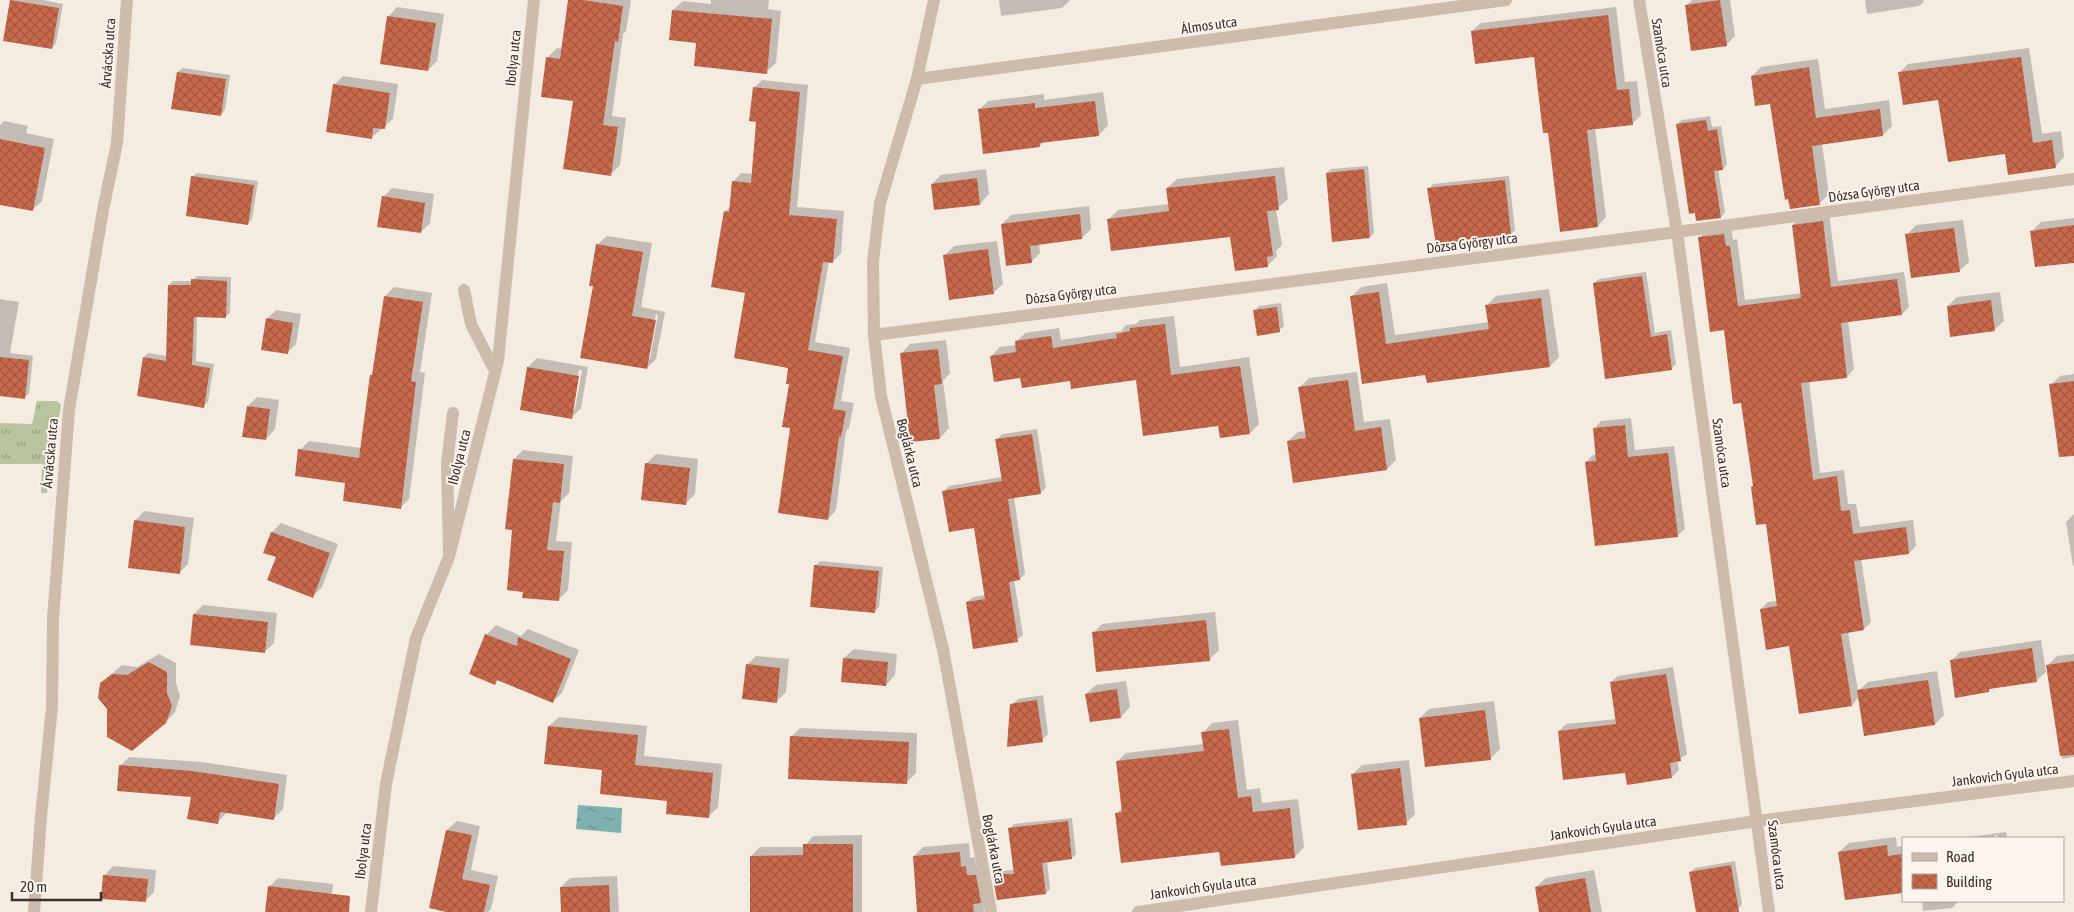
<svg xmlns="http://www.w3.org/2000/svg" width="2074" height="912" font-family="'Asap Condensed',sans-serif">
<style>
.grass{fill:url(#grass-tufts)}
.water{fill:url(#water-ripples)}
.shadow{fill:#0003;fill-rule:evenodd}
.building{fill:url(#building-cross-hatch)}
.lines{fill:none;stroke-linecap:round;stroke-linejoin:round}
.service{stroke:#cdbbac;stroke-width:12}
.minor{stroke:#cdbbac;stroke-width:12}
.labels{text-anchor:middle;stroke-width:4;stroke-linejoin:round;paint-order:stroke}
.street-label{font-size:14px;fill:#3b302b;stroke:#fbf5ee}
</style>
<defs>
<pattern id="grass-tufts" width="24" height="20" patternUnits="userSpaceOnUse" patternTransform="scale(1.25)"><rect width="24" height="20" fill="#b8c4a0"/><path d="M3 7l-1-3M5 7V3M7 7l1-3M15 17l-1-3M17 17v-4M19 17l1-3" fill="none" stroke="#97a083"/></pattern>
<pattern id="water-ripples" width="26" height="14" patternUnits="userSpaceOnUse" patternTransform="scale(1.25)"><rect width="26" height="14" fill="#7fb0b2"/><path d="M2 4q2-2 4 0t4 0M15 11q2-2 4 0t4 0" fill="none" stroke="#699091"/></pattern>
<pattern id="building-cross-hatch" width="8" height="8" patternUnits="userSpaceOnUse" patternTransform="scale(1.25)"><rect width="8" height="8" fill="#c8694b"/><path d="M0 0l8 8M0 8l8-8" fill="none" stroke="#a4573f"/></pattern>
</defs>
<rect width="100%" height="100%" fill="#f4ebe1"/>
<polygon class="grass" points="37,401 57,401 61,405 47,493 41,493 42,464 0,464 0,423 32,424"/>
<polygon class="water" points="578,805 622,808 621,833 576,829"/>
<g class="shadow">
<polygon points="12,0 43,0 63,4 56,43 52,48 5,40"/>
<polygon points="569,0 631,0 626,31 623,34 612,116 626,118 620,165 611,174 574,100 548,57 557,48 563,49"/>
<polygon points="711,0 769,0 768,9 781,11 776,63 766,72 697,42 673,10 683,1 711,4"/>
<polygon points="999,0 1070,0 1062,8 1001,16"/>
<polygon points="1692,0 1730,0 1735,36 1726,45 1686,6"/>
<polygon points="1865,0 1923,0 1924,2 1919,6 1867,14"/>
<polygon points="397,7 444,14 437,61 428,70 388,17"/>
<polygon points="1616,7 1625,82 1637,81 1641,115 1633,123 1595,128 1606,217 1598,226 1549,131 1535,55 1472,31 1481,23"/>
<polygon points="2029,48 2042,134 2061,131 2064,157 2055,167 2006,153 1939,98 1899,73 1908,64"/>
<polygon points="1818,59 1825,109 1889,100 1892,126 1883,135 1822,144 1829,194 1820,203 1791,207 1772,102 1752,76 1761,67"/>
<polygon points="182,68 230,75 225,110 221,115 178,72"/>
<polygon points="343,76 398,84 393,119 371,138 334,85"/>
<polygon points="762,80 808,85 797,207 844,211 841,253 833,262 829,261 815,342 850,348 841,401 854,403 849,428 846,431 836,510 828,519 792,427 790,367 747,292 725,212 731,206 733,182 741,173 753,174 758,121 754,88"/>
<polygon points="1103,92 1108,125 1099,135 1044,141 1040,146 979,110 988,101 1044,94 1044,100"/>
<polygon points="1710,116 1712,127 1721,126 1727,164 1723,169 1718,169 1725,212 1721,217 1677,124 1682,120"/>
<polygon points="4,121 28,126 26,133 54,139 42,201 32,210 0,203 0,125"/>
<polygon points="1368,166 1374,233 1370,237 1327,173 1331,169"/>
<polygon points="1284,167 1288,199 1276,209 1282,245 1276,251 1277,256 1267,266 1231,235 1109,219 1118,210 1169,204 1167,188 1177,179"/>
<polygon points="986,169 989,194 980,204 932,184 941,175"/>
<polygon points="197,173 258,181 252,219 248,224 192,177"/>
<polygon points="1509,176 1515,230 1511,234 1429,189 1433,184"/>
<polygon points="392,188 434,194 430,223 421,232 383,197"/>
<polygon points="1089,206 1091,229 1082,238 1039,243 1040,253 1031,262 1002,224 1011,215"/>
<polygon points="1829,214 1838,281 1904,272 1909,307 1902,314 1848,321 1854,369 1847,377 1809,381 1820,473 1844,470 1848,504 1856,504 1860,527 1913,520 1916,546 1909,553 1861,559 1871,622 1864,629 1848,632 1858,691 1868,682 1937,671 1944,715 1935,724 1859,697 1852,705 1790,645 1761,609 1768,602 1778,601 1767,522 1754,485 1743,402 1725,329 1699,238 1706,231 1731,227 1733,240 1737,239 1745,300 1802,293 1793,225 1800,218"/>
<polygon points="2074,218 2074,261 2032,231 2041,222"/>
<polygon points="1963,220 1969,262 1959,271 1907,235 1916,225"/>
<path d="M607,236L652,243L641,307L665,312L656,359L647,368L594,285L597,245ZM656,314L658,315L650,359H648Z"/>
<polygon points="997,241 1003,284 993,293 945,255 954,246"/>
<polygon points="1646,272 1655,333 1671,330 1676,364 1671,369 1594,283 1599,279"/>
<polygon points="197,276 231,277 230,313 225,317 197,316 196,361 214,364 208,402 203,406 144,357 148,353 167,356 169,285 173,281 192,281"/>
<polygon points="1387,283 1395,335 1489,322 1486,306 1496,296 1549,289 1559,357 1550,366 1426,373 1363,382 1351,297 1361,287"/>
<polygon points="394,287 432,293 420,372 425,373 409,499 400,508 346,482 300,450 309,441 361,448 385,296"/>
<polygon points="2000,292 2004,321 1994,330 1948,306 1957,297"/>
<polygon points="0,299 19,302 10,353 33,356 29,393 24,398 0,395"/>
<polygon points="1281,303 1284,326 1279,330 1254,311 1259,306"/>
<polygon points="276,310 301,314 296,344 287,353 267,319"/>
<polygon points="1174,316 1180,367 1249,357 1259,424 1250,433 1219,425 1137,379 1071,379 1021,377 991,356 1000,347 1016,345 1016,342 1025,333 1059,328 1061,340 1121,331 1126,325 1136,324 1140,320"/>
<polygon points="946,340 950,373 943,381 949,428 940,438 901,354 910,344"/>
<path d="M537,358L588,367L581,408L572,417L528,367ZM579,370H582L575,409H573Z"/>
<polygon points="1357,372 1364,422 1390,419 1396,460 1387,469 1288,441 1298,432 1306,431 1300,387 1309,378"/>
<polygon points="2074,374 2074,429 2051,385 2060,376"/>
<polygon points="257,397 279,400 275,429 266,439 248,406"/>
<polygon points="1631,418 1635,450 1674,446 1685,529 1677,536 1586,462 1593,455 1597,455 1594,429 1601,421"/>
<polygon points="1037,429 1046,488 1040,493 1014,497 1025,574 1020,579 1014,580 1023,635 1017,640 967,602 973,597 986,595 975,526 943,492 949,486 1002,477 997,440 1002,434"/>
<polygon points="523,450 573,456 569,493 561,501 556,541 572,542 568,590 559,599 514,529 514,459"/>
<polygon points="656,454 698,459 695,494 685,504 646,464"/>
<polygon points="144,511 194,518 188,564 179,573 135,521"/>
<polygon points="2074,514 2074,566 2073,566 2066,522"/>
<polygon points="281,523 338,544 322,587 313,596 277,556 265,552 272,532"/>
<polygon points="820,561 883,567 879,607 875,611 815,566"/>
<polygon points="203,605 277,613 274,643 264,652 194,614"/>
<polygon points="1215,612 1219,650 1210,659 1093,633 1102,624"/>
<polygon points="496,625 521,636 528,629 579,650 562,693 552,702 499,679 495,683 470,674 487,634"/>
<polygon points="2041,640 2046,672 2036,681 1992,688 1988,691 1951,661 1960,652"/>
<polygon points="854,649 897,654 895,675 886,685 844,658"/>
<polygon points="159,654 176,663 176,683 180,696 175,712 166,722 108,709 101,683 122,665 137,667"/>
<polygon points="2074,654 2074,757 2062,759 2047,666 2057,656"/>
<polygon points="756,656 789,659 786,692 776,702 747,665"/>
<polygon points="1673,667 1687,754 1677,761 1679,770 1672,777 1626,772 1559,731 1566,724 1617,719 1611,682 1618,676"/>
<polygon points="1126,681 1130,707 1121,717 1086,694 1096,685"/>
<polygon points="1043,695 1048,734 1042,740 1011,705 1018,699"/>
<polygon points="1494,701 1500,749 1490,759 1420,718 1429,709"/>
<polygon points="559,717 647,726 644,756 722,764 718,807 708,817 669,800 604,768 549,726"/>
<polygon points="1238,720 1247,790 1260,788 1262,803 1298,799 1304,847 1295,857 1220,851 1117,813 1123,807 1117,762 1126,753 1204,744 1203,733 1212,723"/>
<polygon points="800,728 917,733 916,773 906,783 791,737"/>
<polygon points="129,757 202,762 287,775 283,809 273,819 227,812 218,822 192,796 120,766"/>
<polygon points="1409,760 1415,814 1406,823 1352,775 1362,765"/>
<polygon points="1072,818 1076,854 1072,858 1047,861 1050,889 1046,893 994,875 998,871 1014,870 1010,829 1014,824"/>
<polygon points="457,821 480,826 471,870 498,876 491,909 488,912 452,912 447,830"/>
<polygon points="2006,832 2007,838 1998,838 1997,835 1995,835 1995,838 1962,838"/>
<polygon points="862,835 862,912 751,912 751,856 760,847 804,847 813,836"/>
<polygon points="1896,837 1897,847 1903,846 1903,892 1839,852 1849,843"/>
<polygon points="969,843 970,858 975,857 976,867 985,866 983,899 984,912 919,912 914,856 923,847"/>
<polygon points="1735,861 1742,904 1738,909 1719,912 1697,912 1691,872 1695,868"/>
<polygon points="113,866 156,870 154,892 145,901 104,876"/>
<polygon points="1594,870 1602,912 1541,912 1536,887 1546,878"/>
<polygon points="617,876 619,912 562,912 561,887 570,878"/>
<polygon points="278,878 333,884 330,912 266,912 269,887"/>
<polygon points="1922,901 1959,901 1952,908 1923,911"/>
</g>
<g class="building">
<polygon points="10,0 59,8 52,49 3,41"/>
<polygon points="568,0 583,0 623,6 618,42 615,41 603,125 618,127 611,176 563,169 573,101 541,97 546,57 560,59"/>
<polygon points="1720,0 1727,46 1691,51 1685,5"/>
<polygon points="672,10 772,19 767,74 694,66 696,43 669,40"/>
<polygon points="1608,15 1617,90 1629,89 1633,125 1587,130 1598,227 1560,232 1548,133 1543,133 1534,57 1475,64 1471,31"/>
<polygon points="387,16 436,23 428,71 380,64"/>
<polygon points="2021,57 2033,143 2052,140 2056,168 2008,175 2005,154 1948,162 1938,100 1903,105 1898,72"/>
<polygon points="1809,67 1816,118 1880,109 1883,136 1812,146 1820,205 1790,209 1788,199 1785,200 1770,104 1755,106 1751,76"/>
<polygon points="177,72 226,79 221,116 171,109"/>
<polygon points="333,84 390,93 385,129 373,128 372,139 326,132"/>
<polygon points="753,87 800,92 789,215 837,219 833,263 823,262 808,350 843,356 833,409 846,411 841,437 839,437 828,520 778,513 790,428 782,427 789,384 786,384 788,368 734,358 745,293 711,287 724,211 729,212 732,181 751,183 756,122 749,121"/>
<polygon points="1095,101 1099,136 1040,143 1040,147 983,154 978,109 1035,103 1035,108"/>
<polygon points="1706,120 1708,131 1717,129 1723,170 1714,171 1721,218 1696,221 1695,213 1689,214 1676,124"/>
<polygon points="0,139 45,148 33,211 0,205"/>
<polygon points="1364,169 1370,238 1332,242 1326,173"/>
<polygon points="191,176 254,185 248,225 186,216"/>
<polygon points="1275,176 1279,210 1267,211 1273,256 1267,257 1268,267 1235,271 1230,237 1111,251 1107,219 1169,211 1166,188"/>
<polygon points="977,178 980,205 934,210 931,184"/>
<polygon points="1505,180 1511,235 1436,245 1427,188"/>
<polygon points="382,196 425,203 421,233 377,227"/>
<polygon points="1080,214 1082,239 1030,246 1032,263 1006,266 1001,224"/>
<polygon points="1823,221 1831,287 1897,279 1902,315 1841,323 1847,378 1801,383 1813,480 1837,476 1841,511 1850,510 1853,534 1906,527 1909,554 1854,561 1864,630 1841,634 1852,706 1799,714 1789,646 1766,650 1760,609 1777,606 1766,524 1756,525 1751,487 1753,486 1741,403 1733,404 1724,330 1710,332 1698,237 1724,234 1726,246 1730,246 1738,306 1801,298 1792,225"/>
<polygon points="2074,225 2074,263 2035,267 2030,231"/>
<polygon points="1954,228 1960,272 1911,278 1905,234"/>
<polygon points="596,244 643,252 632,316 656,320 647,369 580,358 593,286 589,286"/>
<polygon points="988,249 994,294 949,300 943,255"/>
<polygon points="1642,276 1651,337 1667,334 1672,370 1605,379 1593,283"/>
<polygon points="191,279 227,281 226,318 194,317 192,365 210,368 204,408 137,396 143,357 166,361 168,285 191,285"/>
<polygon points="1379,292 1386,344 1489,329 1485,305 1541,298 1550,367 1427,383 1425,375 1362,384 1350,296"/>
<polygon points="384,296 423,302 411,381 416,382 401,509 343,501 345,483 295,476 298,449 359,458 370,375 372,375"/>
<polygon points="1991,300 1995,331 1950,337 1947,306"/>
<polygon points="1277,307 1280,332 1257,336 1253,310"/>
<polygon points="266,318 293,323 288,354 261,350"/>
<polygon points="1165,324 1171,375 1240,366 1250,434 1220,438 1218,426 1143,436 1136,380 1071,389 1070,381 1022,388 1020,378 994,382 990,356 1016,352 1015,341 1051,336 1053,348 1117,338 1116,334 1130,331 1130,328"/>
<polygon points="938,349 942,384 934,385 940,439 910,442 900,353"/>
<polygon points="0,357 29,360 25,399 0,396"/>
<polygon points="527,367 579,376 572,419 520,410"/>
<polygon points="1348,380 1355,431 1381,427 1387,470 1293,483 1287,441 1306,438 1298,387"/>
<polygon points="2074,381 2074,456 2059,457 2049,384"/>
<polygon points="247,406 270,409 266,440 242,437"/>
<polygon points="1625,425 1628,457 1668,453 1678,537 1595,546 1585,462 1596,461 1593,428"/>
<polygon points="1032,434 1041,494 1008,499 1020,580 1009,582 1018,642 973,649 966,602 985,599 974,528 949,532 942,491 1002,481 995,439"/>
<polygon points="513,459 564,464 560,503 553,502 547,550 564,551 559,601 522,598 523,592 507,590 512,530 505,529"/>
<polygon points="645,463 690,468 686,505 641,500"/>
<polygon points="134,520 185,527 180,574 128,568"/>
<polygon points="271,532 330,553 313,598 267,580 276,557 263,553"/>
<polygon points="814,565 879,571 875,613 810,607"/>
<polygon points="193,614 268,622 265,653 190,645"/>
<polygon points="1206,620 1210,661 1096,672 1092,632"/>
<polygon points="485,634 517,646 518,637 571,659 553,703 497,680 495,685 469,674"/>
<polygon points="2032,648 2037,682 1989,689 1989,692 1955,698 1950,660"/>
<polygon points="843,658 888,662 886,686 841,682"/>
<polygon points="2074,661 2074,755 2060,756 2046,665"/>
<polygon points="149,662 167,672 167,693 172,706 166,723 132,751 107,737 107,709 98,698 100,683 112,674 127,675"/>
<polygon points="746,664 780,668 777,703 742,699"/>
<polygon points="1666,674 1681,761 1670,763 1672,778 1627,785 1625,773 1563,780 1558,731 1616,724 1610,682"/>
<polygon points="1928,680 1935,725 1864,736 1857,690"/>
<polygon points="1117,689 1121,718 1090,722 1085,694"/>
<polygon points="1037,700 1043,742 1007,747 1010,704"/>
<polygon points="1485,710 1491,760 1425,767 1419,718"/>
<polygon points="548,726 638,735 635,765 713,773 709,818 666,814 667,801 600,794 602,770 544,764"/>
<polygon points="1229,729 1238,798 1251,796 1253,812 1290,808 1295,858 1221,866 1219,852 1121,863 1115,813 1122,812 1116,761 1204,751 1201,732"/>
<polygon points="790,736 909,742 907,784 788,779"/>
<polygon points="119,765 192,771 279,784 274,820 220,812 218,824 187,819 191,797 117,791"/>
<polygon points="1400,768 1407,825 1358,830 1351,774"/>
<polygon points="1068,821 1072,859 1042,863 1046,894 997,900 992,874 1014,874 1008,828"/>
<polygon points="446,830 472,835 462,879 490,885 484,912 446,912 429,908"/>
<polygon points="803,844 853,844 853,912 750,912 750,856 803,855"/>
<polygon points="1887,845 1888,856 1903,854 1903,893 1845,900 1838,852"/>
<polygon points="960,852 961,867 966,866 967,875 976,875 981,903 973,904 974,912 917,912 913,856"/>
<polygon points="1731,865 1739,912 1696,912 1689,872"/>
<polygon points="103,875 148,879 146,902 101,899"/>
<polygon points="1585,878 1591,912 1539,912 1535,887"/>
<polygon points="609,885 610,912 561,912 560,887"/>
<polygon points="268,886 350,896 349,912 265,912"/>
</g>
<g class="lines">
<g class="service">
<polyline points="464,290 471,324 495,371"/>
<polyline points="449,552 447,464 453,413"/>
</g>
<g class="minor">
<polyline points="934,0 917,79 880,203 873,262 874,335 881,396 943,649 991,912"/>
<polyline points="1639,0 1677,232 1769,912"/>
<polyline points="917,79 1506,0"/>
<polyline points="874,335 1677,232 2074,179"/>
<polyline points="34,912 41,817 52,707 53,619 69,410 103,210 117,143 127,0"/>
<polyline points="371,912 386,784 416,638 449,557 498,361 534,0"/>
<polyline points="1138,912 1757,821 2074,781"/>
</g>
</g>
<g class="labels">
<g class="street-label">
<text transform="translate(1209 25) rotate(-8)" y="5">Álmos utca</text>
<text transform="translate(108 53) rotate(-86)" y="5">Árvácska utca</text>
<text transform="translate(1662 53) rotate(81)" y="5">Szamóca utca</text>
<text transform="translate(513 58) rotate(-84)" y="5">Ibolya utca</text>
<text transform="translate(1874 191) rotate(-8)" y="5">Dózsa György utca</text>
<text transform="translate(1472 243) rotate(-7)" y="5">Dózsa György utca</text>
<text transform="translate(1071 294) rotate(-7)" y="5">Dózsa György utca</text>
<text transform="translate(50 453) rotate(-85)" y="5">Árvácska utca</text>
<text transform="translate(910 453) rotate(76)" y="5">Boglárka utca</text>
<text transform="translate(1722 453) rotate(82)" y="5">Szamóca utca</text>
<text transform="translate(459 457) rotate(-76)" y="5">Ibolya utca</text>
<text transform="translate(2005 775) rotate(-7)" y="5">Jankovich Gyula utca</text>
<text transform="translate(1603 828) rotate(-8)" y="5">Jankovich Gyula utca</text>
<text transform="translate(994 849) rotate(79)" y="5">Boglárka utca</text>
<text transform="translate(363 851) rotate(-83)" y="5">Ibolya utca</text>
<text transform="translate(1777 855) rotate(83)" y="5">Szamóca utca</text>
<text transform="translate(1203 887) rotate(-8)" y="5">Jankovich Gyula utca</text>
</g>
</g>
<rect x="1902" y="837" width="162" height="65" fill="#fbf5ee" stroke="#aea6a0"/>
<rect x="1912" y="853" width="25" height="8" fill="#cdbbac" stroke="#aea6a0"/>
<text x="1946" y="862" font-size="15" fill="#3b302b">Road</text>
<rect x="1912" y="874" width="25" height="15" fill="url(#building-cross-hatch)" stroke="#aea6a0"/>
<text x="1946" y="887" font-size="15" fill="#3b302b">Building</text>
<path d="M12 892v8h89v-8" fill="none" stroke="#3b302b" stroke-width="2.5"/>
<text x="20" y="892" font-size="15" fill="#3b302b" stroke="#fbf5ee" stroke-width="4" paint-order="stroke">20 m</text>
</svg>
